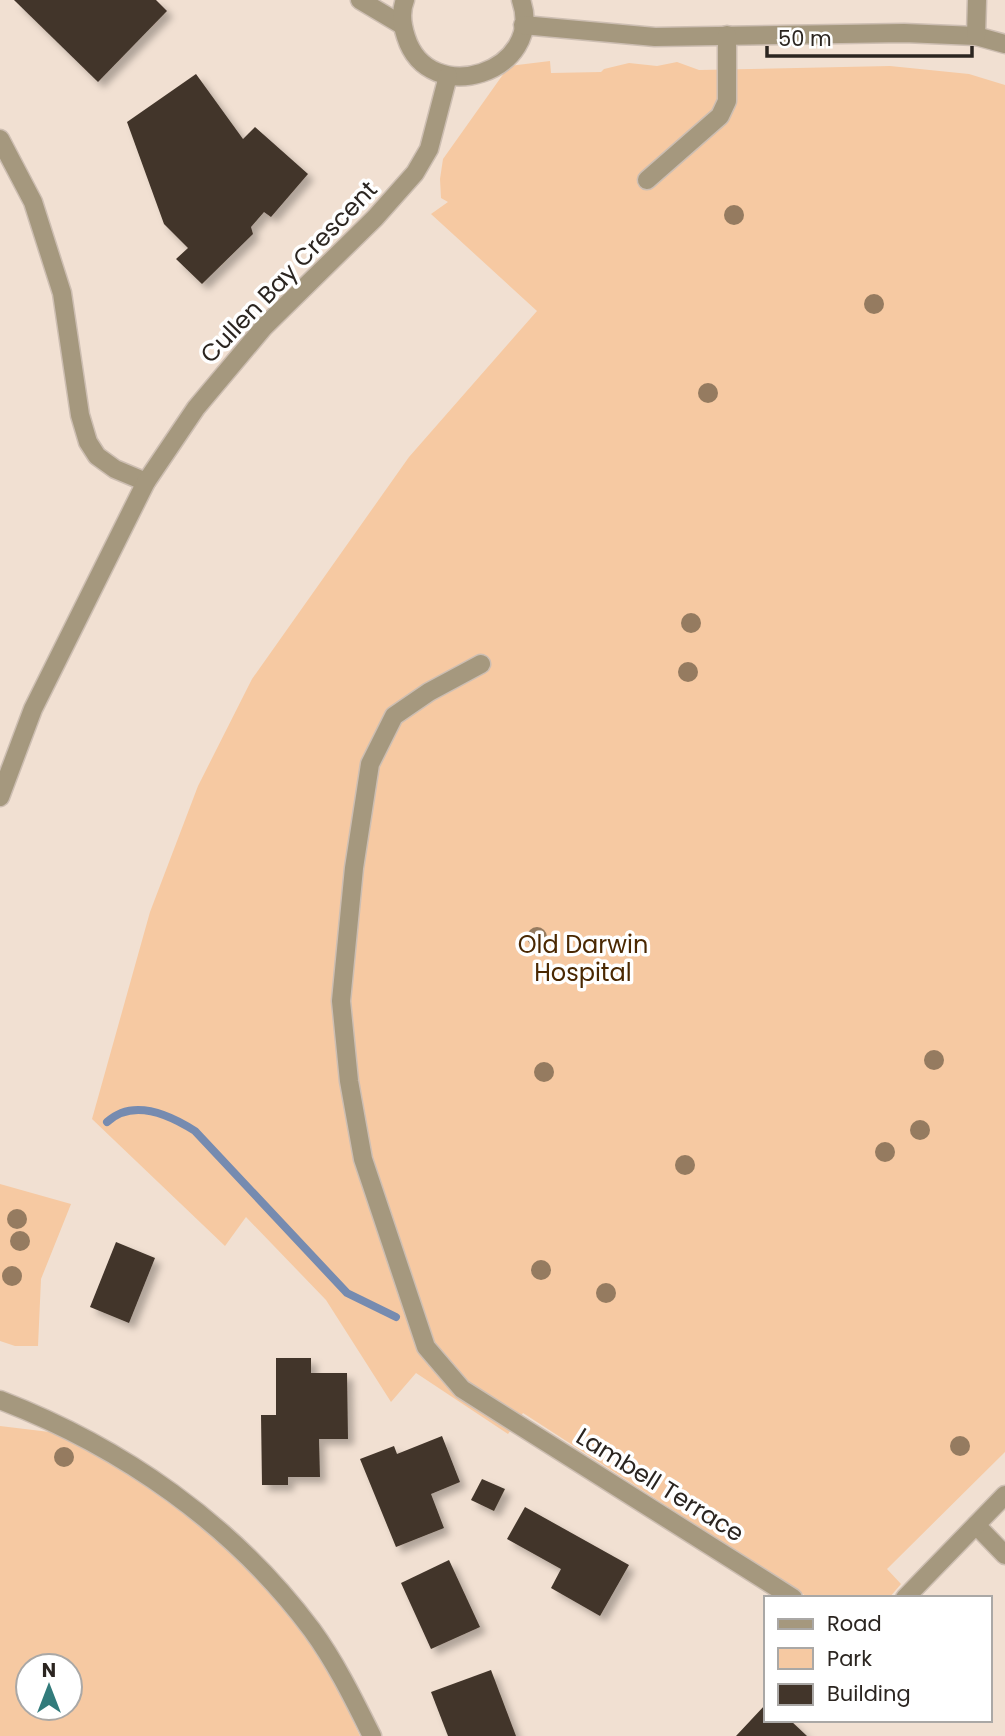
<svg xmlns="http://www.w3.org/2000/svg" width="1005" height="1736" font-family="Poppins,sans-serif">
<style>
.green{fill:#f6c9a2;fill-rule:evenodd}
.lines{fill:none;stroke-linecap:round;stroke-linejoin:round}
.stream{stroke:#768bb0;stroke-width:8}
.building{fill:#42352a;filter:url(#shadow)}
.minor-casing{stroke:#cdbeb2;stroke-width:21}
.minor{stroke:#a5987e;stroke-width:18}
.tree{fill:#957b60}
.labels{text-anchor:middle;stroke-width:7;stroke-linejoin:round;paint-order:stroke}
.street-label{font-size:24px;fill:#2b2520;stroke:#fff}
.park-label{font-size:24px;fill:#4a2802;stroke:#fff}
</style>
<defs>
<filter id="shadow"><feDropShadow dx="6" dy="6" stdDeviation="3.5" flood-color="#0004"/></filter>
</defs>
<rect width="100%" height="100%" fill="#f1e0d2"/>
<g class="green">
<polygon points="550,61 551,73 601,72 604,69 629,63 657,66 677,62 699,70 890,66 969,74 1005,85 1005,1452 887,1569 901,1584 889,1598 809,1598 523,1413 508,1434 416,1373 391,1402 326,1300 246,1217 225,1246 92,1119 150,912 198,786 252,679 409,457 537,311 431,214 448,202 441,198 440,179 443,159 509,66"/>
<polygon points="0,1184 71,1204 41,1279 38,1346 15,1346 0,1341"/>
<path d="M0,1426L58,1433L114,1464L183,1513L201,1519C211,1542 236,1553 254,1570C299,1616 334,1677 360,1736H0ZM28,1666H70V1708H28Z"/>
</g>
<g class="lines">
<path class="stream" d="M107,1122C133,1098 170,1115 195,1131L347,1293L396,1317"/>
</g>
<g class="building">
<polygon points="14,0 156,0 167,11 98,82"/>
<polygon points="196,74 243,139 255,127 308,174 271,217 264,212 251,227 253,234 202,284 176,259 188,248 164,224 127,122"/>
<polygon points="116,1242 155,1258 129,1323 90,1307"/>
<polygon points="276,1358 311,1358 311,1373 347,1373 348,1439 319,1439 320,1477 288,1477 288,1485 262,1485 261,1415 276,1415"/>
<polygon points="442,1436 460,1482 431,1494 444,1528 396,1547 360,1459 394,1446 397,1454"/>
<polygon points="482,1479 505,1489 494,1511 471,1500"/>
<polygon points="525,1507 629,1565 600,1616 551,1588 561,1569 507,1539"/>
<polygon points="449,1560 480,1627 431,1649 401,1583"/>
<polygon points="491,1670 516,1736 448,1736 431,1692"/>
<polygon points="765,1705 765,1720 790,1720 807,1736 736,1736"/>
</g>
<g class="lines">
<defs>
<g id="minor">
<polyline points="360,0 402,25"/>
<path d="M405,0C400,12 402,25 406,37C429,110 546,72 521,0"/>
<polyline points="523,25 655,37 904,33 976,36 1005,44"/>
<polyline points="976,36 977,0"/>
<polyline points="0,139 33,202 62,293 80,415 88,442 97,456 115,469 146,482"/>
<polyline points="647,180 720,116 727,101 727,35"/>
<polyline points="481,664 429,692 394,716 370,764 354,868 341,1001 349,1081 363,1159 426,1347 462,1389 793,1598"/>
<polyline points="0,797 33,709 146,482 196,408 264,327 375,218 415,173 429,149 448,76"/>
<path d="M0,1400C122,1447 233,1524 312,1630C336,1663 354,1700 372,1736"/>
<polyline points="976,1525 1005,1555"/>
<polyline points="905,1598 1005,1495"/>
</g>
</defs>
<use href="#minor" class="minor-casing"/>
<use href="#minor" class="minor"/>
</g>
<g class="tree">
<circle cx="734" cy="215" r="10"/>
<circle cx="874" cy="304" r="10"/>
<circle cx="708" cy="393" r="10"/>
<circle cx="691" cy="623" r="10"/>
<circle cx="688" cy="672" r="10"/>
<circle cx="537" cy="937" r="10"/>
<circle cx="934" cy="1060" r="10"/>
<circle cx="544" cy="1072" r="10"/>
<circle cx="920" cy="1130" r="10"/>
<circle cx="885" cy="1152" r="10"/>
<circle cx="685" cy="1165" r="10"/>
<circle cx="17" cy="1219" r="10"/>
<circle cx="20" cy="1241" r="10"/>
<circle cx="541" cy="1270" r="10"/>
<circle cx="12" cy="1276" r="10"/>
<circle cx="606" cy="1293" r="10"/>
<circle cx="960" cy="1446" r="10"/>
<circle cx="64" cy="1457" r="10"/>
</g>
<g class="labels">
<g class="street-label">
<text transform="translate(289 272) rotate(-46)" y="8">Cullen Bay Crescent</text>
<text transform="translate(660 1485) rotate(32)" y="8">Lambell Terrace</text>
</g>
<g class="park-label">
<text x="583" y="953">Old Darwin<tspan x="583" dy="28">Hospital</tspan></text>
</g>
</g>
<rect x="764" y="1596" width="228" height="126" fill="#ffffff" stroke="#aaa8a6" stroke-width="2"/>
<rect x="778" y="1619" width="35" height="10" fill="#a5987e" stroke="#aaa8a6" stroke-width="2"/>
<text x="827" y="1631" font-size="21" fill="#2b2520">Road</text>
<rect x="778" y="1648" width="35" height="21" fill="#f6c9a2" stroke="#aaa8a6" stroke-width="2"/>
<text x="827" y="1666" font-size="21" fill="#2b2520">Park</text>
<rect x="778" y="1684" width="35" height="21" fill="#42352a" stroke="#aaa8a6" stroke-width="2"/>
<text x="827" y="1701" font-size="21" fill="#2b2520">Building</text>
<g transform="translate(49 1687)"><circle r="33" fill="#ffffff" stroke="#aaa8a6" stroke-width="2"/>
<path d="M0-5L12 26L0 18L-12 26Z" fill="#327b7b"/>
<text y="-10" font-size="19" font-weight="bold" text-anchor="middle" fill="#2b2520">N</text>
</g>
<path d="M767 46v10h205v-10" fill="none" stroke="#2b2520" stroke-width="3.5"/>
<text x="778" y="46" font-size="21" fill="#2b2520" stroke="#ffffff" stroke-width="5" paint-order="stroke">50 m</text>
</svg>
